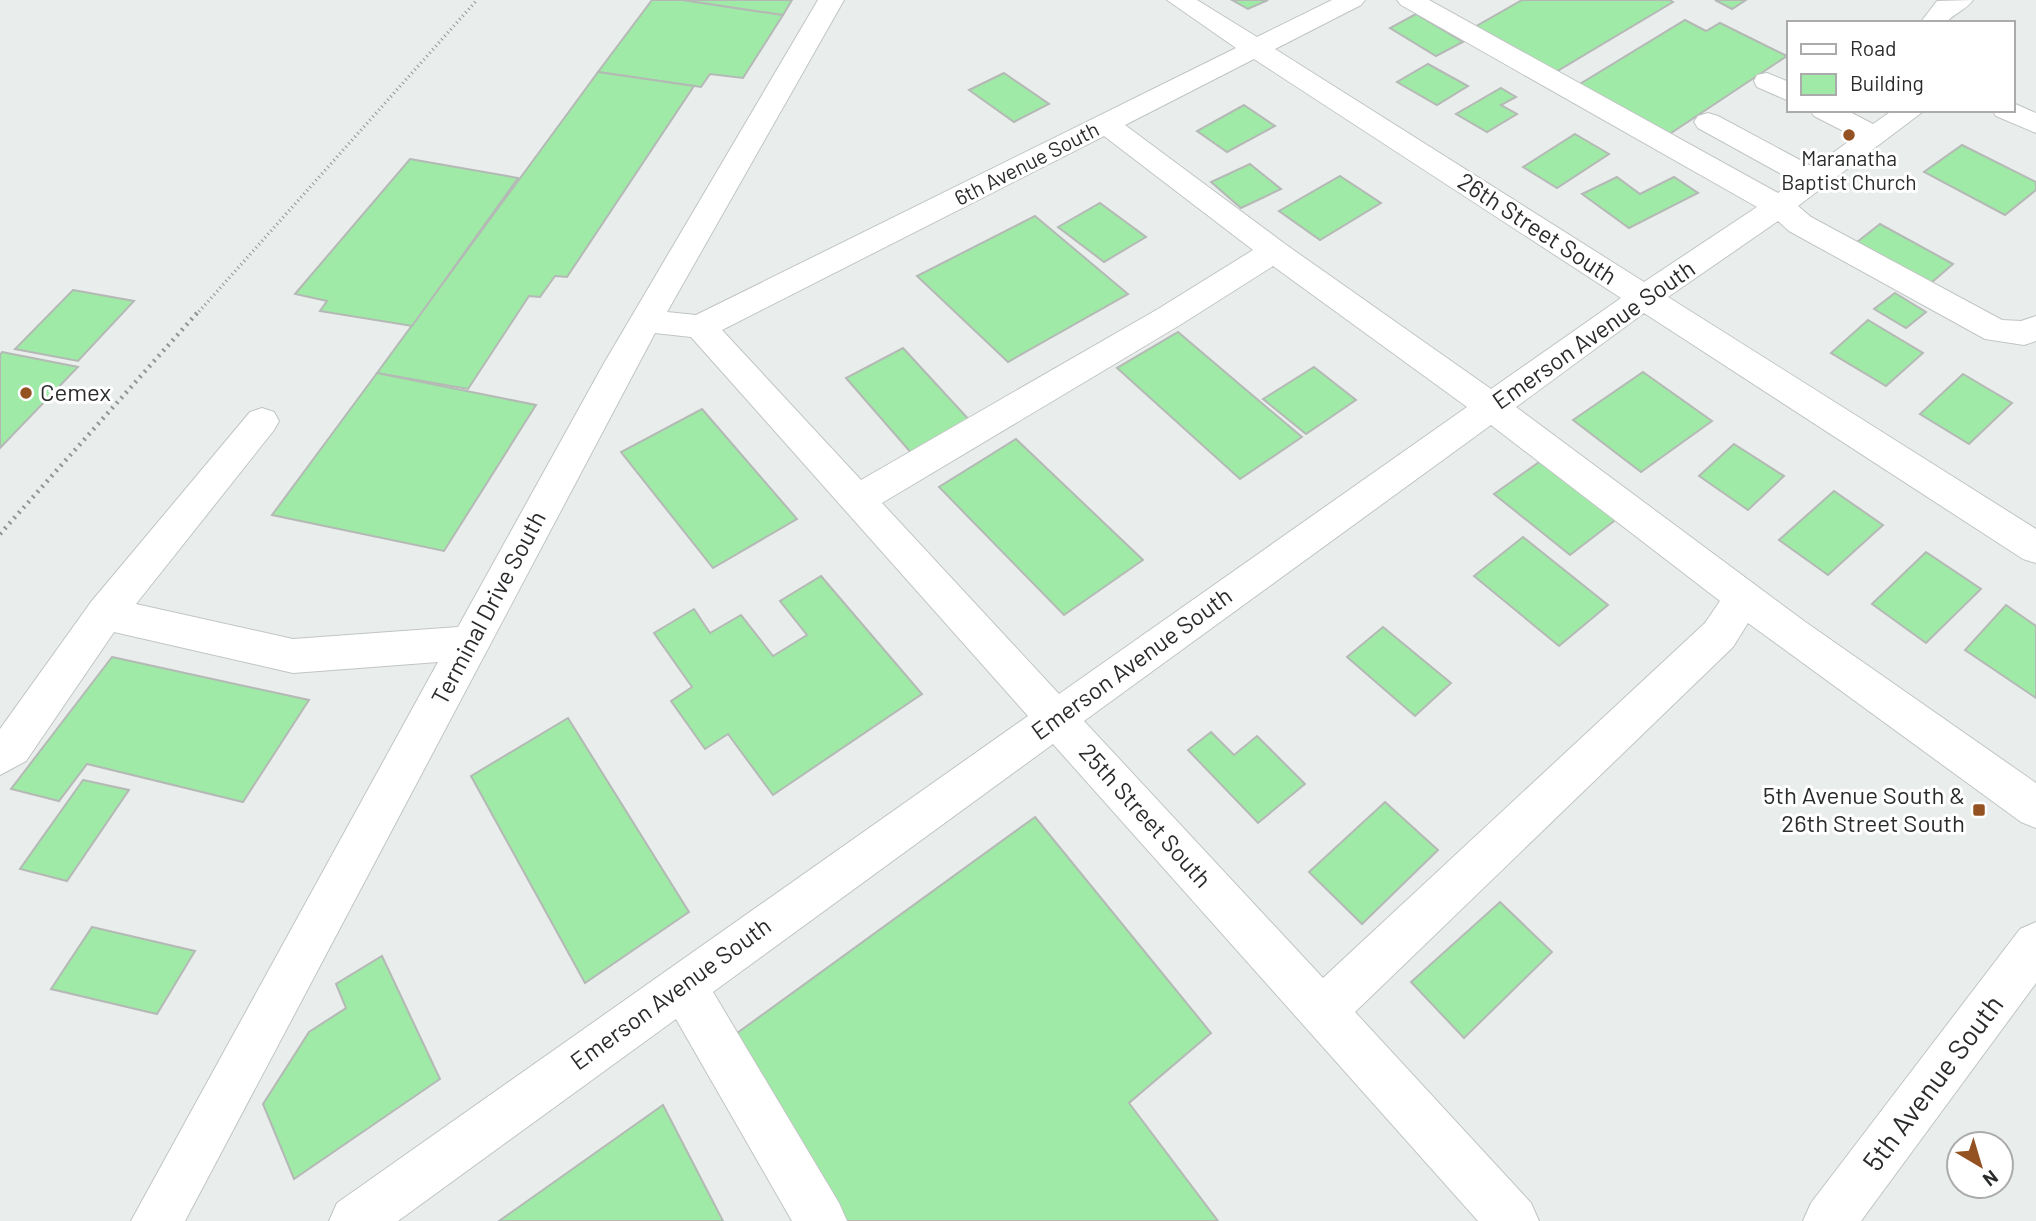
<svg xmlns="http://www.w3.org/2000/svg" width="2036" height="1221" font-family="Barlow,sans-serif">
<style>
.building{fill:#9feaa6;stroke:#b5b9b6;stroke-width:2}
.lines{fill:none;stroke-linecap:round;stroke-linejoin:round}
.minor-casing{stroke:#c0c5c3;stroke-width:2}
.path-far1{stroke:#919593;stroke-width:3.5;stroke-dasharray:1 3.5;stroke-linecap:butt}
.path{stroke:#919593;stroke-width:4.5;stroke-dasharray:2 5;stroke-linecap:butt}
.minor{fill:#fff;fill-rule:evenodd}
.poi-dot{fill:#945121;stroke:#fff;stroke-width:2.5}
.labels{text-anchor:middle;stroke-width:6;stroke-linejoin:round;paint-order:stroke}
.far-poi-label{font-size:21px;fill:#2a2c2b;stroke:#fff}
.far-street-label{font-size:21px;fill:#2a2c2b;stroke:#fff}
.street-label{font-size:24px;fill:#2a2c2b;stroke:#fff}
.poi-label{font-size:24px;fill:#2a2c2b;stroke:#fff;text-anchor:start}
.near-street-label{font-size:28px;fill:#2a2c2b;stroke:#fff}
</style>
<rect width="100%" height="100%" fill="#e9eeec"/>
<g class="building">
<polygon points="652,0 683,0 783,15 743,78 710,74 701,87 598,72"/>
<polygon points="683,0 792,0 783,15"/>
<polygon points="1232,0 1268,0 1248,9"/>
<polygon points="1522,0 1670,0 1673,2 1554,73 1473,28"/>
<polygon points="1715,0 1746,0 1732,9"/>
<polygon points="1416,14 1463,42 1436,56 1390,28"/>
<polygon points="1685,20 1706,31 1720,23 1787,56 1665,137 1575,87"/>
<polygon points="1428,64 1468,86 1437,105 1397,82"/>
<polygon points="598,72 694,86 567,277 555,276 540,297 529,296 468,389 377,373"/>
<polygon points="1004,73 1049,104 1014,122 969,90"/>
<polygon points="1501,88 1516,97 1501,105 1517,114 1487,132 1456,114"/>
<polygon points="1244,105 1275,126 1227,152 1197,131"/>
<polygon points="1575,134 1609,154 1557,188 1523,167"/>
<polygon points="1962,145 2036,182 2036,190 2005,215 1924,172"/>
<polygon points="410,159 518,178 412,326 320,311 327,301 295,294"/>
<polygon points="1250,164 1281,189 1241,208 1211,182"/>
<polygon points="1340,176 1381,203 1320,240 1279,211"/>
<polygon points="1617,177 1640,194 1674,177 1698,193 1629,228 1582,194"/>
<polygon points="1100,203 1146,237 1104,262 1058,227"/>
<polygon points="1035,216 1128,294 1008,362 917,276"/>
<polygon points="1880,224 1953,264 1931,283 1857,242"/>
<polygon points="73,290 134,301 78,361 15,349"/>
<polygon points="1895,293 1926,312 1906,328 1874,309"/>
<polygon points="1868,320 1923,353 1886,386 1831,353"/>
<polygon points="1178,332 1238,383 1302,437 1240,479 1117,368"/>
<polygon points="903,348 972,423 913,455 846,378"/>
<polygon points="2,352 78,367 0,448 0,355"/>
<polygon points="1314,367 1356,400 1306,434 1263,399"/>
<polygon points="1643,372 1712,421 1641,472 1573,420"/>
<polygon points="377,373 536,405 444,551 272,515"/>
<polygon points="1963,374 2012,403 1969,444 1920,414"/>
<polygon points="702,409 797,519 713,568 621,452"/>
<polygon points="1016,439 1143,560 1064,615 939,487"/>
<polygon points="1734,444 1784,476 1748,510 1699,476"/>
<polygon points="1542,460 1618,518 1570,555 1494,494"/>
<polygon points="1834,491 1883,525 1828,575 1779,540"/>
<polygon points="1523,537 1608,605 1559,646 1474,576"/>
<polygon points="1926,552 1981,589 1926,643 1872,604"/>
<polygon points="821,576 922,694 773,795 728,734 705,749 671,701 692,687 654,633 694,609 710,633 741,615 773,656 807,635 780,601"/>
<polygon points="2006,605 2036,626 2036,698 1965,650"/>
<polygon points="1383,627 1451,683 1415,716 1347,657"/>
<polygon points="112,657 309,700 243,802 87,764 59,801 11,789"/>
<polygon points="568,718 689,912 585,983 471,776"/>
<polygon points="1211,732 1234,755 1257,736 1305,784 1258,823 1188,750"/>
<polygon points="83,780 129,790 67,881 20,869"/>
<polygon points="1385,802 1438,850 1362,924 1309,872"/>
<polygon points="1035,817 1211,1033 1129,1103 1218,1221 842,1221 733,1036"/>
<polygon points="1500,902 1552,952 1464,1038 1411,982"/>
<polygon points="92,927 195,951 157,1014 51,989"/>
<polygon points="382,956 440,1079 294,1179 263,1104 309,1032 346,1008 336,984"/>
<polygon points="663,1105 723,1221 499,1221"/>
</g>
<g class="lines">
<defs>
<g id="minor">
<path d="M818,0H844L667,312L696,315L1236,48L1167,0H1197L1257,37L1332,0H1365L1361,5L1275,49L1644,282L1757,207L1401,5L1397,0H1429L1778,193L1794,181L1698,128L1694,122L1698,116L1708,113L1718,116L1813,167L1855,137L1814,116L1810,110H1846L1873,124L1893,110H1925L1798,206L1811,217L2002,320L2021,321L2036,316V341L2024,345L1985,339L1789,231L1778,221L1668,297L2036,529V563L2023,559L1644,313L1516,407L1804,621L2036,783V828L2021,822L1748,623L1733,647L1355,1012L1531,1203L1539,1221H1478L1053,744L713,992L839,1203L847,1221H792L676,1019L398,1221H329L337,1203L1028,716L691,337L655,333L185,1221H131L438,662L293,673L114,632L26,761L0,775V729L91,602L250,412L262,408L274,412L279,421L274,430L136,604L293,639L458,627L603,365ZM1254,59L1621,298L1491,389L1285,244L1125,125ZM1104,136L1253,250L1158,309L861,480L722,330ZM1273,266L1467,407L1059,694L882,503L1180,325ZM1491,425L1720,601L1705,623L1323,978L1084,721Z"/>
<path d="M1973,0C1966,10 1954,13 1946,23H1920L1937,1Z"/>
<polygon points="1767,73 1789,82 1789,101 1757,87 1754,81 1757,75"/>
<polygon points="2013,103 2036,113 2036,133 1996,116 1992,110 2013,110"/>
<polygon points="2036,922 2036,983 1861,1221 1803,1221 1811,1203 2020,929"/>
</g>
</defs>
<use href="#minor" class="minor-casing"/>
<polyline class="path-far1" points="196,315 477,0"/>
<polyline class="path" points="0,534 197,313"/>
<use href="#minor" class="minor"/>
</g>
<g class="poi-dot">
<circle cx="1849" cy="135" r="7"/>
<circle cx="26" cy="393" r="7"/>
<rect x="1972" y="803" width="14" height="14" rx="3.5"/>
</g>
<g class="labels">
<g class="far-poi-label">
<text x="1849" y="166">Maranatha<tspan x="1849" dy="24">Baptist Church</tspan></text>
</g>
<g class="far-street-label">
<text transform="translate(1027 164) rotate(-27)" y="7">6th Avenue South</text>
</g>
<g class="street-label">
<text transform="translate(1537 229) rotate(33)" y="8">26th Street South</text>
<text transform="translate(1594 335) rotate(-35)" y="8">Emerson Avenue South</text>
<text transform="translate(489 608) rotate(-62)" y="8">Terminal Drive South</text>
<text transform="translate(1132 664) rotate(-36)" y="8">Emerson Avenue South</text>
<text transform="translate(1145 816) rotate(48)" y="8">25th Street South</text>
<text transform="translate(671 994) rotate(-36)" y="8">Emerson Avenue South</text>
</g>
<g class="poi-label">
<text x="40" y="401">Cemex</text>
<text x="1965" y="804" text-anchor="end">5th Avenue South &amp;<tspan x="1965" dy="28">26th Street South</tspan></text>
</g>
<g class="near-street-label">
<text transform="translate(1933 1083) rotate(-53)" y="10">5th Avenue South</text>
</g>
</g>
<rect x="1787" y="21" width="228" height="91" fill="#ffffff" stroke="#aaabaa" stroke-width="2"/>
<rect x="1801" y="44" width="35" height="10" fill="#ffffff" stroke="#aaabaa" stroke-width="2"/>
<text x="1850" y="56" font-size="21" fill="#2a2c2b">Road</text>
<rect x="1801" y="74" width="35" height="21" fill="#9feaa6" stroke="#aaabaa" stroke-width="2"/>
<text x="1850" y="91" font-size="21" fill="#2a2c2b">Building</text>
<g transform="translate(1980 1165) rotate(142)"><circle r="33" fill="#ffffff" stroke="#aaabaa" stroke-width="2"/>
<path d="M0-5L12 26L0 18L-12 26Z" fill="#945121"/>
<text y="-10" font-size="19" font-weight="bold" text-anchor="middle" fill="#2a2c2b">N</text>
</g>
</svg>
